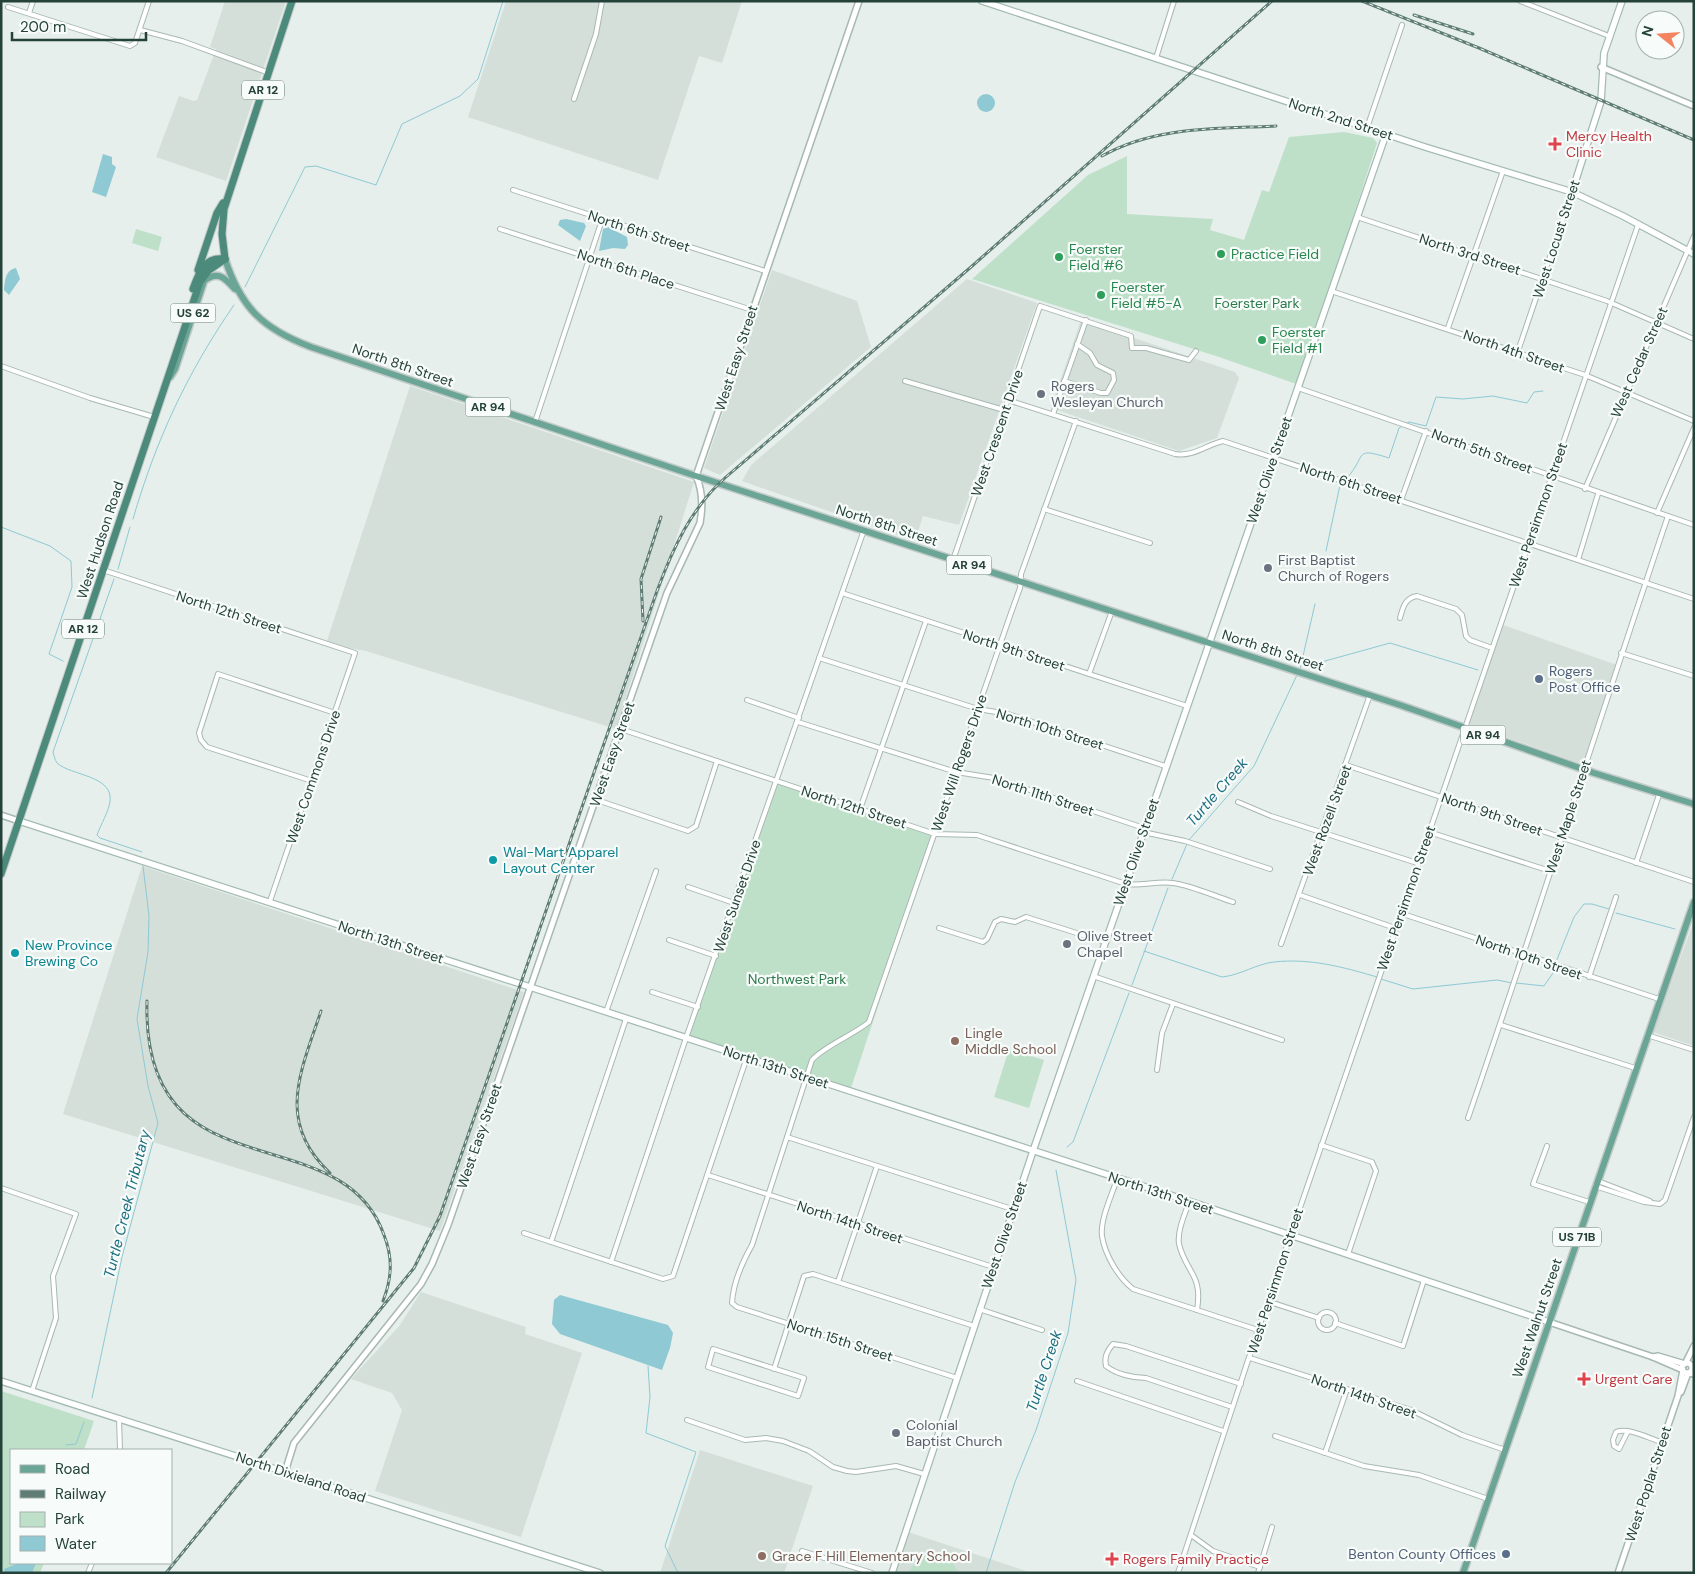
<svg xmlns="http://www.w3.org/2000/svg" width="1695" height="1574" font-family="'DM Sans',sans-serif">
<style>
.built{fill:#d4dfda}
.green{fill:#bfe0c8}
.water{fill:#8ec9d4}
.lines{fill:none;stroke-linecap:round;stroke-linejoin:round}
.stream{stroke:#8ec9d4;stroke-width:1}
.minor-casing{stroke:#a8b8b2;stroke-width:6}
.tertiary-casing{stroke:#a8b8b2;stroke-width:8}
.secondary-casing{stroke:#a4bbb3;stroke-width:8}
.primary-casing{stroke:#c2cac8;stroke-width:9}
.trunk-casing{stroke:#c2cac8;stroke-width:9}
.minor{stroke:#fff;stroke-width:4}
.tertiary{stroke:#fff;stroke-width:5}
.secondary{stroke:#fff;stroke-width:5.5}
.primary{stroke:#6aa596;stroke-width:6}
.trunk{stroke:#4c8a7c;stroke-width:7}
.rail-casing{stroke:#5f7d75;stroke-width:3}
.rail{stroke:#f7fbf9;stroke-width:1;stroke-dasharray:4;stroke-linecap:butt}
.health-dot{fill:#e0444e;stroke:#f7fbf9;stroke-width:2}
.leisure-dot{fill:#2e9e5b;stroke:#f7fbf9;stroke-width:2}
.worship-dot{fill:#6b7280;stroke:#f7fbf9;stroke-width:2}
.service-dot{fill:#5c6f8a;stroke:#f7fbf9;stroke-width:2}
.culture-dot{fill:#0f9aa8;stroke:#f7fbf9;stroke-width:2}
.education-dot{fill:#8d6e63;stroke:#f7fbf9;stroke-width:2}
.labels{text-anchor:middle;stroke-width:4.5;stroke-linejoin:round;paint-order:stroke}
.shield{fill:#f7fbf9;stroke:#637a73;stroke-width:1}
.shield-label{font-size:12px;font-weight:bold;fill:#24423a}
.street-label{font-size:14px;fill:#24423a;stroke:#f7fbf9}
.health-label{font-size:14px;fill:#be3a42;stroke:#f7fbf9;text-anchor:start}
.leisure-label{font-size:14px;fill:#27864d;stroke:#f7fbf9;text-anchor:start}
.park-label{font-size:14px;fill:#2d7a4b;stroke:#f7fbf9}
.worship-label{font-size:14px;fill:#5b616d;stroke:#f7fbf9;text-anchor:start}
.service-label{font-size:14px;fill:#4e5e75;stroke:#f7fbf9;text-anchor:start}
.culture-label{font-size:14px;fill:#0d838f;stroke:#f7fbf9;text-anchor:start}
.education-label{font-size:14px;fill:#785e54;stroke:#f7fbf9;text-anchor:start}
.water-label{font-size:15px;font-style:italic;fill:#1c6f80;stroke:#f7fbf9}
</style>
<rect width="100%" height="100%" fill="#e6efeb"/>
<g class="built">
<polygon points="225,1 286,1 226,181 156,157 179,96 193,101 197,100 216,49 210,47"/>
<polygon points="506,1 742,1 722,63 699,56 658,180 468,117"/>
<polygon points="772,270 857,301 871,347 720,475 704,468"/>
<polygon points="967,279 1037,303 959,525 923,516 915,541 742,481 751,465"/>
<polygon points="1081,320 1235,372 1239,378 1217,438 1179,451 1051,408"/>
<polygon points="410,386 694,482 616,729 366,651 326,644"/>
<polygon points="1503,625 1617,665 1583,764 1466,723"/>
<polygon points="142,866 524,992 440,1231 63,1114"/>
<polygon points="1694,921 1694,1046 1653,1032"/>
<polygon points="421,1292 526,1327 525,1334 582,1353 521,1537 375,1491 402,1410 392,1393 351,1379 400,1325"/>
<polygon points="700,1450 813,1486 784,1573 660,1573"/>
<polygon points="905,1531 1032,1573 892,1573"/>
</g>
<g class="green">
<polygon points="1344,132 1373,138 1377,143 1299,385 1216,356 972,279 1088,175 1127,156 1127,214 1213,219 1210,230 1244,240 1262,190 1269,192 1289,137"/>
<polygon points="136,229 162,237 158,251 132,243"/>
<polygon points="776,782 935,834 850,1091 686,1038"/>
<polygon points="1009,1049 1044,1060 1029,1108 994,1097"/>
<polygon points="1,1391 94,1421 84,1450 11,1450 11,1563 44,1563 40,1573 1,1573"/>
<path d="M932,1553C945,1553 954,1561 958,1573H908L918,1558Z"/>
</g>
<g class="water">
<circle cx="986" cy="103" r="9"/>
<polygon points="103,154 112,157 112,164 116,167 106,197 92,192"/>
<polygon points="566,219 584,223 586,226 580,241 558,225 560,220"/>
<polygon points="608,227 627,237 628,245 625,249 613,248 599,251 603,229"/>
<path d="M16,268L20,279L9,295L4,290C5,281 5,270 16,268Z"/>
<polygon points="560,1295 668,1325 673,1333 670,1348 662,1370 560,1334 552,1324 554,1300"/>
<polygon points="19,1563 36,1563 32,1573 5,1573 4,1569"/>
</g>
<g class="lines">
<g class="stream">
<polyline points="245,287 305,167 316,166 376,185 402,124 460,96 478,79 503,1"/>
<polyline points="1,321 1,323"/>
<polyline points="1405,424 1409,422 1426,426 1436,397 1463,399 1493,396 1527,403 1534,392 1543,391"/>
<path d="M1348,477C1367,454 1354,447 1389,458L1399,428L1402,426"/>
<path d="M133,519C156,440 187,373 234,305"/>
<polyline points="1,527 50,546 71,561 72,587 49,654 63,661"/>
<polyline points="1326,551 1340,485"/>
<polyline points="118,569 130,527"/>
<path d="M114,579L53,752C54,756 55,760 57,763C71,776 114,775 110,802C108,813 101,824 97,835L100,838L142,852"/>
<polyline points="1302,665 1307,666 1390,643 1478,670"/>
<polyline points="1300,669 1315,604"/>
<polyline points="1189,840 1254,766 1297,675"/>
<polyline points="1172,879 1187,844"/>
<polyline points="1616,913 1675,929"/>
<path d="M1144,951L1222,977C1241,975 1256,964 1274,962C1310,958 1343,967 1377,977"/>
<polyline points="1556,962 1574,917 1584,904 1592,904 1609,909"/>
<polyline points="1381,979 1413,989 1497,980 1512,983"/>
<polyline points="1516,983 1544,986 1553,973 1555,966"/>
<polyline points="1132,985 1168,888"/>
<polyline points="1067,1147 1073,1142 1129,993"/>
<polyline points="648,1366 650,1397 646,1433 696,1452 665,1546 678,1573"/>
<polyline points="92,1398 122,1257 158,1123 148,1086 137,1019 148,952 149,916 143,866"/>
<polyline points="66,1445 76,1444 84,1422"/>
<polyline points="986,1573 1015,1482 1036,1430 1068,1333 1076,1280 1056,1170"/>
</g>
<defs>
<g id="minor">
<polyline points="1520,1 1609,36"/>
<polyline points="8,7 130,46 135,43 149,1"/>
<polyline points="29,13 33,1"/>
<polyline points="140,30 182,41 269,73"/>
<polyline points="1156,58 1174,1"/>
<polyline points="574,99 596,34 602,1"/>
<polyline points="1367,128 1402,25"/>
<polyline points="513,190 765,271"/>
<polyline points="1357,217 1607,301 1694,339"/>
<polyline points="500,229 752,310"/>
<polyline points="1331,291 1585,375 1694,421"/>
<polyline points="1448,328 1503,171"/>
<polyline points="1518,351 1572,192"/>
<polyline points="1,366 90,398 154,417"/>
<polyline points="905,381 1004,410"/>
<polyline points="1064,381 1101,393 1107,393 1114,380 1113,373 1097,365 1090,353 1077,344"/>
<polyline points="1298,388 1694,525"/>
<path d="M1008,400L1175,454C1193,457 1206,445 1223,441L1694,599"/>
<polyline points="1053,414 1086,320"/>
<polyline points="535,422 602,220"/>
<path d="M1585,489C1621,405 1658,320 1694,236"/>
<polyline points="1401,500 1426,431"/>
<polyline points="1044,509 1150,543"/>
<polyline points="1657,513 1694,428"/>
<polyline points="953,560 1040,306 1131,336 1132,348 1146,348 1189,360 1196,351"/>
<polyline points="1578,560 1598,494"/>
<polyline points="103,570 355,653 270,901"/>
<polyline points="842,593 1187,706"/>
<path d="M1400,618C1403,607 1405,598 1417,596L1456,609L1462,615L1466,636L1470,640L1492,648"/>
<polyline points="1621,653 1694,676"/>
<polyline points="819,658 978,709 1008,714 1165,766"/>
<polyline points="1089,674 1112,611"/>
<polyline points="747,700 799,718"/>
<polyline points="798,722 956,772 994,778 1144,828"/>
<path d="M621,729L935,834L977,835L1126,884C1142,886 1157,881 1173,883C1193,886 1214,896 1233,902"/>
<polyline points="1346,765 1694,882"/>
<polyline points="312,781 207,747 201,740 199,733 218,674 335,713"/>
<polyline points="597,800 688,831 696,826 717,761"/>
<polyline points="1238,802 1271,816 1417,863"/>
<polyline points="860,809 926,621"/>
<polyline points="1143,832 1185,841 1270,869"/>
<polyline points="1429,832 1550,871"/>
<polyline points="1636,863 1659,795"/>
<polyline points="688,887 734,903"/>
<polyline points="1300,895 1395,928"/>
<polyline points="1400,913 1659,999"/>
<polyline points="939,928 983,942 987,939 995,922 1001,919 1015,922 1026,917 1105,942"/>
<polyline points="669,940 716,956"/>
<polyline points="1281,944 1370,695"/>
<polyline points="1093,976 1282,1040"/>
<polyline points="1589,977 1616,897"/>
<polyline points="652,992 698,1007"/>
<polyline points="606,1012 656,871"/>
<polyline points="1501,1025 1635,1068"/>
<polyline points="1647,1035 1694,1050"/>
<polyline points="1157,1070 1162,1033 1173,1004"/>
<path d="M1468,1118C1537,918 1600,717 1668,516"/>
<polyline points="787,1137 1012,1209"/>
<polyline points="1321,1145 1372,1162 1376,1171 1348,1254"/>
<polyline points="1547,1146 1533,1184 1589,1202"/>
<polyline points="708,1175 993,1267"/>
<path d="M1117,1179C1112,1195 1100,1219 1102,1236C1105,1255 1118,1277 1133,1289L1258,1330"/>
<polyline points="1598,1181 1650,1201"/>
<polyline points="1595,1186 1644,1202 1660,1204 1665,1200 1694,1117"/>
<polyline points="1,1188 76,1214 53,1276 56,1318 32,1391"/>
<path d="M1189,1202C1185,1214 1177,1231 1179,1244C1186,1273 1203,1274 1197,1310"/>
<polyline points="524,1233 663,1279 673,1276 747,1057"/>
<polyline points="551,1242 626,1019"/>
<polyline points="611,1262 686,1038 864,530"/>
<polyline points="838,1282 877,1166"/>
<polyline points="1267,1301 1319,1318"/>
<polyline points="979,1309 1042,1330"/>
<circle cx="1327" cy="1321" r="9"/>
<polyline points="1335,1323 1403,1346 1424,1280"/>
<polygon points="713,1349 804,1378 798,1396 708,1367"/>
<polyline points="1250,1358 1411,1410 1462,1435 1505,1450"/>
<polyline points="774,1369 804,1276 813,1274 974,1326"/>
<path d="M957,1378L737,1307L732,1303C733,1283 743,1261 752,1245L812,1060C823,1047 853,1035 869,1022L1011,613L1020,588L1021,574L1076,421"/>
<polyline points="1077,1381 1223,1431"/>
<path d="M1232,1407L1146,1378C1133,1378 1116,1374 1106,1366C1104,1357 1107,1351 1113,1344L1126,1346L1241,1384"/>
<polyline points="119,1418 120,1450"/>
<polyline points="687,1420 745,1440 766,1438 783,1441 809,1451 833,1467 847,1471 856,1472 896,1466 924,1474"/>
<path d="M1628,1431L1619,1449L1614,1446L1613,1440L1616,1432C1628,1427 1648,1438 1661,1442"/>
<polyline points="1275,1436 1364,1466 1419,1475 1488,1499"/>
<polyline points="1325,1453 1347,1389"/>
<polyline points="1191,1535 1213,1551 1260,1567"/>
<polyline points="802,1551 872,1573"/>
<polyline points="88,1573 92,1563"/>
<polyline points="1178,1573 1258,1330 1638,225"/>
<polyline points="1258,1573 1272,1527"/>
</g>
<g id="tertiary">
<polyline points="1601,67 1694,106"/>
<polyline points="1,815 19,821"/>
<polyline points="1549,1322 1653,1357 1683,1370 1678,1396 1618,1573"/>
<polyline points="1653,1357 1658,1356 1685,1364 1694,1346"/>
<circle cx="1687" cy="1368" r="5"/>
<polyline points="1681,1392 1688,1373 1694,1374"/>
<path d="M285,1472L294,1443L421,1284L432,1264L448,1225L667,593L700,523C703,506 703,491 696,476L859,1"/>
</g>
<g id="secondary">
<polyline points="982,1 1425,147 1572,192 1623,216 1694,254"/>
<polyline points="1572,192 1601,101 1604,53 1622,1"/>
<polyline points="19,821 1204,1206 1549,1322"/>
<polyline points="1,1381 600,1573"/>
<polyline points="892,1573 1033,1151 1386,134"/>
</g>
<g id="primary">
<path d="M225,259C241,308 263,329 311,347L696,476L1400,705L1594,773L1694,804"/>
<path d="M170,377L175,369L204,281C218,270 225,278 235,289"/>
<polyline points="1463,1573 1694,902"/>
</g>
<g id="trunk">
<polyline points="225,259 222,234 224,209 292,1"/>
<polyline points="198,270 217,213 223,203"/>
<path d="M193,289C199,272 205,256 225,259"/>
<polyline points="1,874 200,282 209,270 225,259"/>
</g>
</defs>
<use href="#minor" class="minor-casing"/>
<use href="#tertiary" class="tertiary-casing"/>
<use href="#secondary" class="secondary-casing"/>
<use href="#primary" class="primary-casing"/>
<use href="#trunk" class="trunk-casing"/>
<use href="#minor" class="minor"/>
<use href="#tertiary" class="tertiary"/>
<use href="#secondary" class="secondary"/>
<use href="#primary" class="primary"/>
<use href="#trunk" class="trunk"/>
<defs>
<g id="rail">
<polyline points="1362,1 1479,48 1694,140"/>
<polyline points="1414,15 1473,34"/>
<path d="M1102,156C1155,126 1217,129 1276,126"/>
<polyline points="643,621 641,579 661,517"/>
<path d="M147,1001C141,1200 341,1112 384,1235C393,1258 392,1278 383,1301"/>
<path d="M321,1011C301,1071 275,1122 330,1173"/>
<path d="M166,1573L414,1268L440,1216L657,591C673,548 691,508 726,477L971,267L1272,1"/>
</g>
</defs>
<use href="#rail" class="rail-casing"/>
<use href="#rail" class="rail"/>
</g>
<g class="health-dot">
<path d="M1552.5 136.5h5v5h5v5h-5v5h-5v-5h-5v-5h5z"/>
<path d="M1581.5 1371.5h5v5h5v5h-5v5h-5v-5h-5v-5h5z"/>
<path d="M1109.5 1551.5h5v5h5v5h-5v5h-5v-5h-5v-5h5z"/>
</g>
<g class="leisure-dot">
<circle cx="1221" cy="254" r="5"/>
<circle cx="1059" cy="257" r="5"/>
<circle cx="1101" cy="295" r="5"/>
<circle cx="1262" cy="340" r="5"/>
</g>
<g class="worship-dot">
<circle cx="1041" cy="394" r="5"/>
<circle cx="1268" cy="568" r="5"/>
<circle cx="1067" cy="944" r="5"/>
<circle cx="896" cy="1433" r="5"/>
</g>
<g class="service-dot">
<circle cx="1539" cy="679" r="5"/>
<circle cx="1506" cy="1554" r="5"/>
</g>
<g class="culture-dot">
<circle cx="493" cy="860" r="5"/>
<circle cx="15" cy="953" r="5"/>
</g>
<g class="education-dot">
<circle cx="955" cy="1041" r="5"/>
<circle cx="762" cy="1556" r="5"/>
</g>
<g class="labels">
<g class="shield">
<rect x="242" y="80.5" width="42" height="19" rx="4"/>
<rect x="170.5" y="303.5" width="45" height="19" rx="4"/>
<rect x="465.5" y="397.5" width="45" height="19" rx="4"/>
<rect x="946.5" y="555.5" width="45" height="19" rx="4"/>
<rect x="62" y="619.5" width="42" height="19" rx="4"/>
<rect x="1460.5" y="725.5" width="45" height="19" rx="4"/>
<rect x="1553" y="1227.5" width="48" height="19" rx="4"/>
</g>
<g class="shield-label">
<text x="263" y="94">AR 12</text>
<text x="193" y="317">US 62</text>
<text x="488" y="411">AR 94</text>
<text x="969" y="569">AR 94</text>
<text x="83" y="633">AR 12</text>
<text x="1483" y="739">AR 94</text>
<text x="1577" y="1241">US 71B</text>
</g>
<g class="street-label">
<text transform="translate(1341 119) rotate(18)" y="5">North 2nd Street</text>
<text transform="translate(639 231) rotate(18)" y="5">North 6th Street</text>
<text transform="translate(1556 239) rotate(-72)" y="5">West Locust Street</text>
<text transform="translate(1470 254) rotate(18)" y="5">North 3rd Street</text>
<text transform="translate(626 269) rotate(18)" y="5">North 6th Place</text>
<text transform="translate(1514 351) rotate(19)" y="5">North 4th Street</text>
<text transform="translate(736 358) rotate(-72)" y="5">West Easy Street</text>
<text transform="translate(1639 362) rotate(-66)" y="5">West Cedar Street</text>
<text transform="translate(403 365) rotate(19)" y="5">North 8th Street</text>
<text transform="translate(997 433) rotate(-71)" y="5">West Crescent Drive</text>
<text transform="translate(1482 451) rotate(20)" y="5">North 5th Street</text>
<text transform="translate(1269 470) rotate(-71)" y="5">West Olive Street</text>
<text transform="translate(1351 483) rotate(18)" y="5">North 6th Street</text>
<text transform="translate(1538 515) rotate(-71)" y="5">West Persimmon Street</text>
<text transform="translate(887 525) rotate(18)" y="5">North 8th Street</text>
<text transform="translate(100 540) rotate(-72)" y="5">West Hudson Road</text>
<text transform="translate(229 612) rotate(18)" y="5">North 12th Street</text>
<text transform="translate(1014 650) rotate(18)" y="5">North 9th Street</text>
<text transform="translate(1273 650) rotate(18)" y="5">North 8th Street</text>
<text transform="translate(1050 729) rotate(17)" y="5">North 10th Street</text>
<text transform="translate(612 754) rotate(-71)" y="5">West Easy Street</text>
<text transform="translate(959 763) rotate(-71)" y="5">West Will Rogers Drive</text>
<text transform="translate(313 777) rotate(-71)" y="5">West Commons Drive</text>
<text transform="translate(1043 795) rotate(18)" y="5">North 11th Street</text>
<text transform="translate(854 807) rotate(18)" y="5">North 12th Street</text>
<text transform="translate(1492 814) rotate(19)" y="5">North 9th Street</text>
<text transform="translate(1568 817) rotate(-72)" y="5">West Maple Street</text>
<text transform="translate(1327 820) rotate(-70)" y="5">West Rozell Street</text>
<text transform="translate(1136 852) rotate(-71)" y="5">West Olive Street</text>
<text transform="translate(737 896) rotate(-71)" y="5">West Sunset Drive</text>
<text transform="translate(1406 898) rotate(-71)" y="5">West Persimmon Street</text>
<text transform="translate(391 942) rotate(18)" y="5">North 13th Street</text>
<text transform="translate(1529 957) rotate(19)" y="5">North 10th Street</text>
<text transform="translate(776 1067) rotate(18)" y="5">North 13th Street</text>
<text transform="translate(479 1136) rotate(-71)" y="5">West Easy Street</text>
<text transform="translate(1161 1193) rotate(18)" y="5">North 13th Street</text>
<text transform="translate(850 1222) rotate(18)" y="5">North 14th Street</text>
<text transform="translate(1004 1235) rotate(-71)" y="5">West Olive Street</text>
<text transform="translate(1275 1281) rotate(-72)" y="5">West Persimmon Street</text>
<text transform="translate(1537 1318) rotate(-71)" y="5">West Walnut Street</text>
<text transform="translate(840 1340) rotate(18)" y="5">North 15th Street</text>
<text transform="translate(1364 1396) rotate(19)" y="5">North 14th Street</text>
<text transform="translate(301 1477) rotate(18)" y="5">North Dixieland Road</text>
<text transform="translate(1648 1484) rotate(-72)" y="5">West Poplar Street</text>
</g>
<g class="health-label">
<text x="1566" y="141">Mercy Health<tspan x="1566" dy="16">Clinic</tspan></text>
<text x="1595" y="1384">Urgent Care</text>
<text x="1123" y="1564">Rogers Family Practice</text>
</g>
<g class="leisure-label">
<text x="1069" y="254">Foerster<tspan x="1069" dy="16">Field #6</tspan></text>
<text x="1231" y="259">Practice Field</text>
<text x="1111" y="292">Foerster<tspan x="1111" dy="16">Field #5-A</tspan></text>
<text x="1272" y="337">Foerster<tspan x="1272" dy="16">Field #1</tspan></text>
</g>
<g class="park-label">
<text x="1257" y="308">Foerster Park</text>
<text x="797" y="984">Northwest Park</text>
</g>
<g class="worship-label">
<text x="1051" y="391">Rogers<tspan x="1051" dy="16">Wesleyan Church</tspan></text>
<text x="1278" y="565">First Baptist<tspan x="1278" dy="16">Church of Rogers</tspan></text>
<text x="1077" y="941">Olive Street<tspan x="1077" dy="16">Chapel</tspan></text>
<text x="906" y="1430">Colonial<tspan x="906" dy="16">Baptist Church</tspan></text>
</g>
<g class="service-label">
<text x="1549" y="676">Rogers<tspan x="1549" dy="16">Post Office</tspan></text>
<text x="1496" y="1559" text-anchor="end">Benton County Offices</text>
</g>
<g class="culture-label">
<text x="503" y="857">Wal-Mart Apparel<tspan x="503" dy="16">Layout Center</tspan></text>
<text x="25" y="950">New Province<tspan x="25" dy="16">Brewing Co</tspan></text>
</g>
<g class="education-label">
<text x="965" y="1038">Lingle<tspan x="965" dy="16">Middle School</tspan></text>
<text x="772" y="1561">Grace F Hill Elementary School</text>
</g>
<g class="water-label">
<text transform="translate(1217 792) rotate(-49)" y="5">Turtle Creek</text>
<text transform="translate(127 1204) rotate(-76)" y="5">Turtle Creek Tributary</text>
<text transform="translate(1044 1371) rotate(-72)" y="5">Turtle Creek</text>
</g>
</g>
<rect width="1695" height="1574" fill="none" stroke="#24423a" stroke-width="5"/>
<rect x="10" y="1449" width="162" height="115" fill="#f7fbf9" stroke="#a3b1ad"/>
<rect x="20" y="1465" width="25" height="8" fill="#6aa596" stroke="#a3b1ad"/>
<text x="55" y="1474" font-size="15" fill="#24423a">Road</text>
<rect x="20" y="1490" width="25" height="8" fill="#5f7d75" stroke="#a3b1ad"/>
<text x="55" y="1499" font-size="15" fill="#24423a">Railway</text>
<rect x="20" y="1512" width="25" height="15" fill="#bfe0c8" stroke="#a3b1ad"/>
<text x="55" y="1524" font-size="15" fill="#24423a">Park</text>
<rect x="20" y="1536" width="25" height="15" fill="#8ec9d4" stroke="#a3b1ad"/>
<text x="55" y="1549" font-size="15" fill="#24423a">Water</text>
<g transform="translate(1660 35) rotate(287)"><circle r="24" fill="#f7fbf9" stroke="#a3b1ad"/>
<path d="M0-4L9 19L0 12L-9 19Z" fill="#f4845f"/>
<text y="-8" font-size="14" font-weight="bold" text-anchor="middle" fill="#24423a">N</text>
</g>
<path d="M12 32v8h134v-8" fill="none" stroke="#24423a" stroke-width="2.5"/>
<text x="20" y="32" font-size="15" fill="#24423a" stroke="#f7fbf9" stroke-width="4" paint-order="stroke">200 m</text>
</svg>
